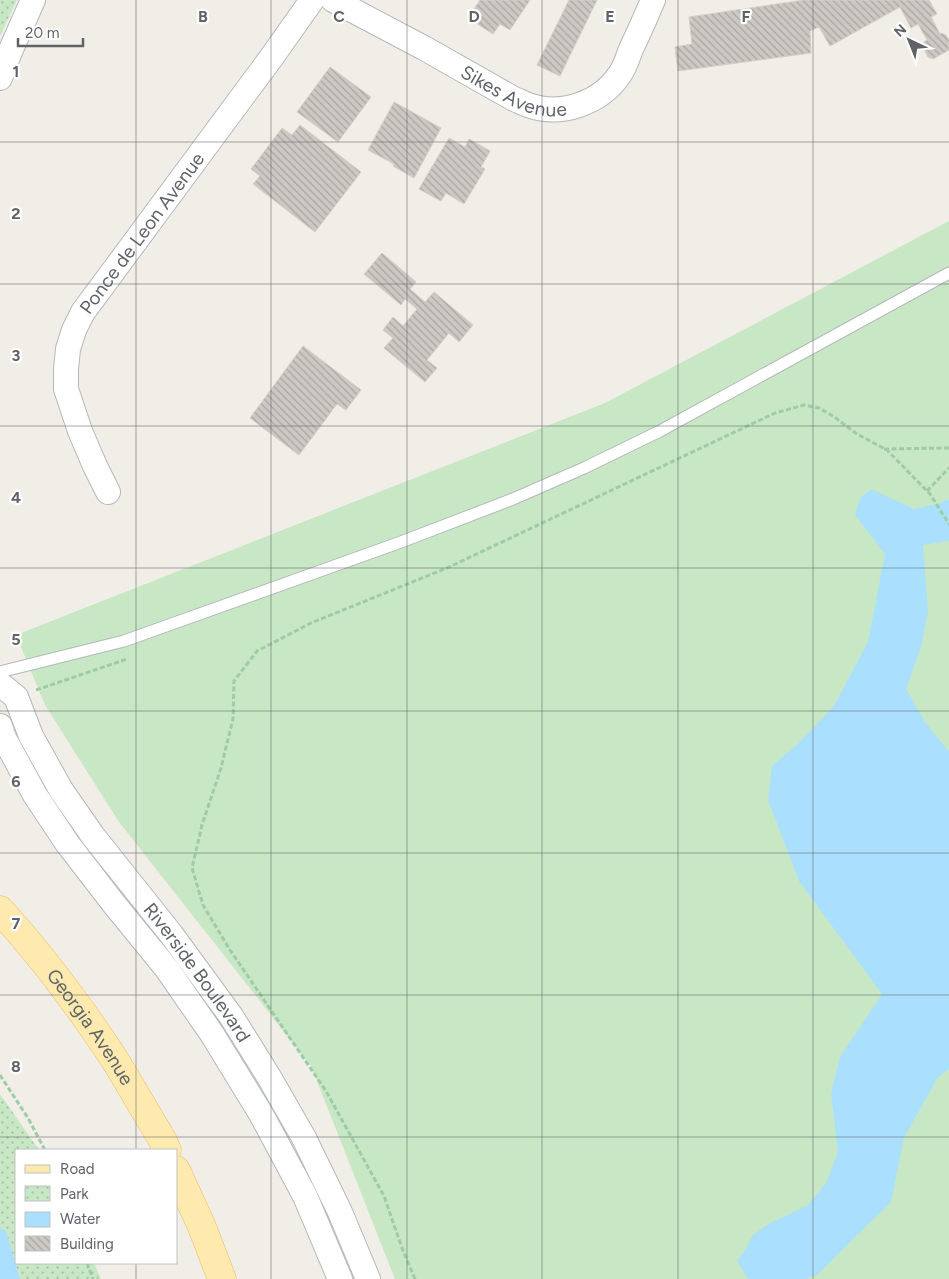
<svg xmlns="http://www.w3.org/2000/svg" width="949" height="1279" font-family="Figtree,sans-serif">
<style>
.grass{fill:#c8e7c5}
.park{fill:url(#park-dots)}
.water{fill:#aae0fe}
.building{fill:url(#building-back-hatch);stroke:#d5cfc6}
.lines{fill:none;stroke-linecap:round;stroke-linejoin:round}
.service-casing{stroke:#b4b8bb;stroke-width:13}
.minor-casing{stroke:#b4b8bb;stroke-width:26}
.primary-casing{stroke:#f0bc61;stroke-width:29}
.path{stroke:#9fcba7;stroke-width:3;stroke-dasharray:5 2.5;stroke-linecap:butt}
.service{stroke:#fff;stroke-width:11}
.minor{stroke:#fff;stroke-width:24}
.primary{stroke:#feeaaf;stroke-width:28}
.grid{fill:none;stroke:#5f6367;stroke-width:1;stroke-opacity:0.55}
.labels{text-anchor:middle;stroke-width:4.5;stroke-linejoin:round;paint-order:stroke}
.street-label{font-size:19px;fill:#5f6367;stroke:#fff}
.grid-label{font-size:16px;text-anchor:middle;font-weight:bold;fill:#5f6367;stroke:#fff;stroke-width:4.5;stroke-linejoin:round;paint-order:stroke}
</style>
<defs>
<pattern id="park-dots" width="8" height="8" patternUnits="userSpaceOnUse" patternTransform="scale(1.25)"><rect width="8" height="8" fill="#c8e7c5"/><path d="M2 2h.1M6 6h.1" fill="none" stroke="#a6bfa4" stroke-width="1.8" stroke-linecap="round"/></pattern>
<pattern id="building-back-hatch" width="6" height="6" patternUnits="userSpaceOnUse" patternTransform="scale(1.25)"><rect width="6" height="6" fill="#ccc9c4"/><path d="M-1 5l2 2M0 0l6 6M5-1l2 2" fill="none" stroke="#a9a7a3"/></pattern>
</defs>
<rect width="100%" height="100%" fill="#f0eee7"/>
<polygon class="grass" points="949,221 949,1279 395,1279 311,1066 119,822 45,705 16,635 605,403"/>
<g class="park">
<polygon points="0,0 17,0 0,36"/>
<polygon points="0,1094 39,1150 16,1150 16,1263 94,1263 101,1279 0,1279"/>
</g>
<g class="water">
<polygon points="871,489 914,509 940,503 949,499 949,541 923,545 928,612 921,647 906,689 925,722 949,752 949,1069 938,1077 904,1138 891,1202 818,1274 806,1279 750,1279 747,1278 737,1261 745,1250 753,1235 770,1223 807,1206 826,1183 838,1152 831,1093 840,1057 882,994 799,881 768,800 772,766 798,744 834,706 868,642 885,554 855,515 860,498"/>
<polygon points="0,1228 6,1231 20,1279 0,1279"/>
</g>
<g class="building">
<polygon points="480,0 530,0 510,30 500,24 493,34 468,18"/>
<polygon points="569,0 597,0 560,76 537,65"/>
<polygon points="804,0 929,0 937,14 931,17 940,34 941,33 946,35 949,40 949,50 933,59 928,57 923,47 924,42 927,40 918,24 911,28 900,7 830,46 819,27 810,31 811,53 678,71 675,47 692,44 689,17"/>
<polygon points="330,67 371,97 338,142 297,112"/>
<polygon points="394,102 441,128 414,178 393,166 394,164 368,150"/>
<polygon points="300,125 361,172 315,232 253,184 260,176 251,169 282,128 292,135"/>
<polygon points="449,138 465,147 469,139 490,151 481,167 485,169 464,204 446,193 441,201 419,189"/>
<polygon points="382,253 416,282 410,289 425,302 434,292 473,325 459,342 449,333 427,360 437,368 425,382 384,348 393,338 383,330 393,317 403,326 417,309 405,299 401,305 364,274"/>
<polygon points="303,346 361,390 346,410 337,404 299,455 250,418"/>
</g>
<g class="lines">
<defs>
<polyline id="service" points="0,672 124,641 401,542 513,499 584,468 660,431 949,273"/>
<g id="minor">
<path id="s1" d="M333,0L424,48L514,99C519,101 523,103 528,105C561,117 601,103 620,74C625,67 628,57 631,49C639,33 646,16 653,0"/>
<polyline points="0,78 9,54 33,0"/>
<path id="s2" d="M108,492L95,466L80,431L66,389V369L68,349L74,330L83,312L271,58L312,0"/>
<path id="s3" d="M0,684L16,697L31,736L61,790L93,836L171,934L231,1016L269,1077L304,1138L340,1212L368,1279"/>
<polyline points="0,726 4,738 35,795 67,843 114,904 167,969 212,1034 261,1114 305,1196 340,1279"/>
</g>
<g id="primary">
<path id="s4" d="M0,910C43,957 80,1007 115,1060C131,1086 146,1113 162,1139L167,1150"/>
<polyline points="176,1170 202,1227 222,1279"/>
</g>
</defs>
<use href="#service" class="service-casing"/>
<use href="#minor" class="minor-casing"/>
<use href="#primary" class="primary-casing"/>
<g class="path">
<polyline points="884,449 949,448"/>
<polyline points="927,491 949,468"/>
<polyline points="36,690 127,659"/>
<polyline points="0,1075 28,1118 45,1150"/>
<polyline points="87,1263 93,1279"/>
<polyline points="415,1279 402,1248 384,1196 326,1091 230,950 203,905 192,868 202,825 221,768 233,719 234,681 257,651 311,623 447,568 775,413 804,405 819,408 833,416 857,434 887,450 930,494 949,524"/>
</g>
<use href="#service" class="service"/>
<use href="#minor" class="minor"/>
<use href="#primary" class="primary"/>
</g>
<path class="grid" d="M136,0V1150M271,0V1279M407,0V1279M542,0V1279M678,0V1279M813,0V1279M0,142H949M0,284H949M0,426H949M0,568H949M0,711H949M0,853H949M0,995H949M0,1137H949M136,1263V1279"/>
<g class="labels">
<g class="street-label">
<text dy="7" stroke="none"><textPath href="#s1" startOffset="204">Sikes Avenue</textPath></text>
<text dy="7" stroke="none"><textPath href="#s2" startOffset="290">Ponce de Leon Avenue</textPath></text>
<text dy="7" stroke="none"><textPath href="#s3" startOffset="352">Riverside Boulevard</textPath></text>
<text dy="7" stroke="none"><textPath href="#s4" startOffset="148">Georgia Avenue</textPath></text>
</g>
</g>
<g class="grid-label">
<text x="203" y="22">B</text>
<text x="339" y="22">C</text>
<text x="474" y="22">D</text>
<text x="610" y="22">E</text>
<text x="746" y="22">F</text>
<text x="16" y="77">1</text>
<text x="16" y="219">2</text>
<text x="16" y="361">3</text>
<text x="16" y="503">4</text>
<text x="16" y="645">5</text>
<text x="16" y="787">6</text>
<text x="16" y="929">7</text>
<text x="16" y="1072">8</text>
</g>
<rect x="15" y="1149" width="162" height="115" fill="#ffffff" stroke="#bfc1c2"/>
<rect x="25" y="1165" width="25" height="8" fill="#feeaaf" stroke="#bfc1c2"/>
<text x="60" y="1174" font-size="15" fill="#5f6367">Road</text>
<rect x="25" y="1186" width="25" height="15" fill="url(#park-dots)" stroke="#bfc1c2"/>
<text x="60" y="1199" font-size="15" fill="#5f6367">Park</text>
<rect x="25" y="1212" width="25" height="15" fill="#aae0fe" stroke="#bfc1c2"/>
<text x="60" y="1224" font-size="15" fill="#5f6367">Water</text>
<rect x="25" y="1236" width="25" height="15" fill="url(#building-back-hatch)" stroke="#bfc1c2"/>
<text x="60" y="1249" font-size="15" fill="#5f6367">Building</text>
<g transform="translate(909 40) rotate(317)" stroke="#ffffff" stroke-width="4" paint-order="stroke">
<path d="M0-4L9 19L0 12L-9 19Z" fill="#5f6367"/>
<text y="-8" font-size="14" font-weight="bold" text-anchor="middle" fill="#5f6367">N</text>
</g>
<path d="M18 38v8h65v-8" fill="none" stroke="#5f6367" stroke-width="2.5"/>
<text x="25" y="38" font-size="15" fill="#5f6367" stroke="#ffffff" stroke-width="4" paint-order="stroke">20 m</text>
</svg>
